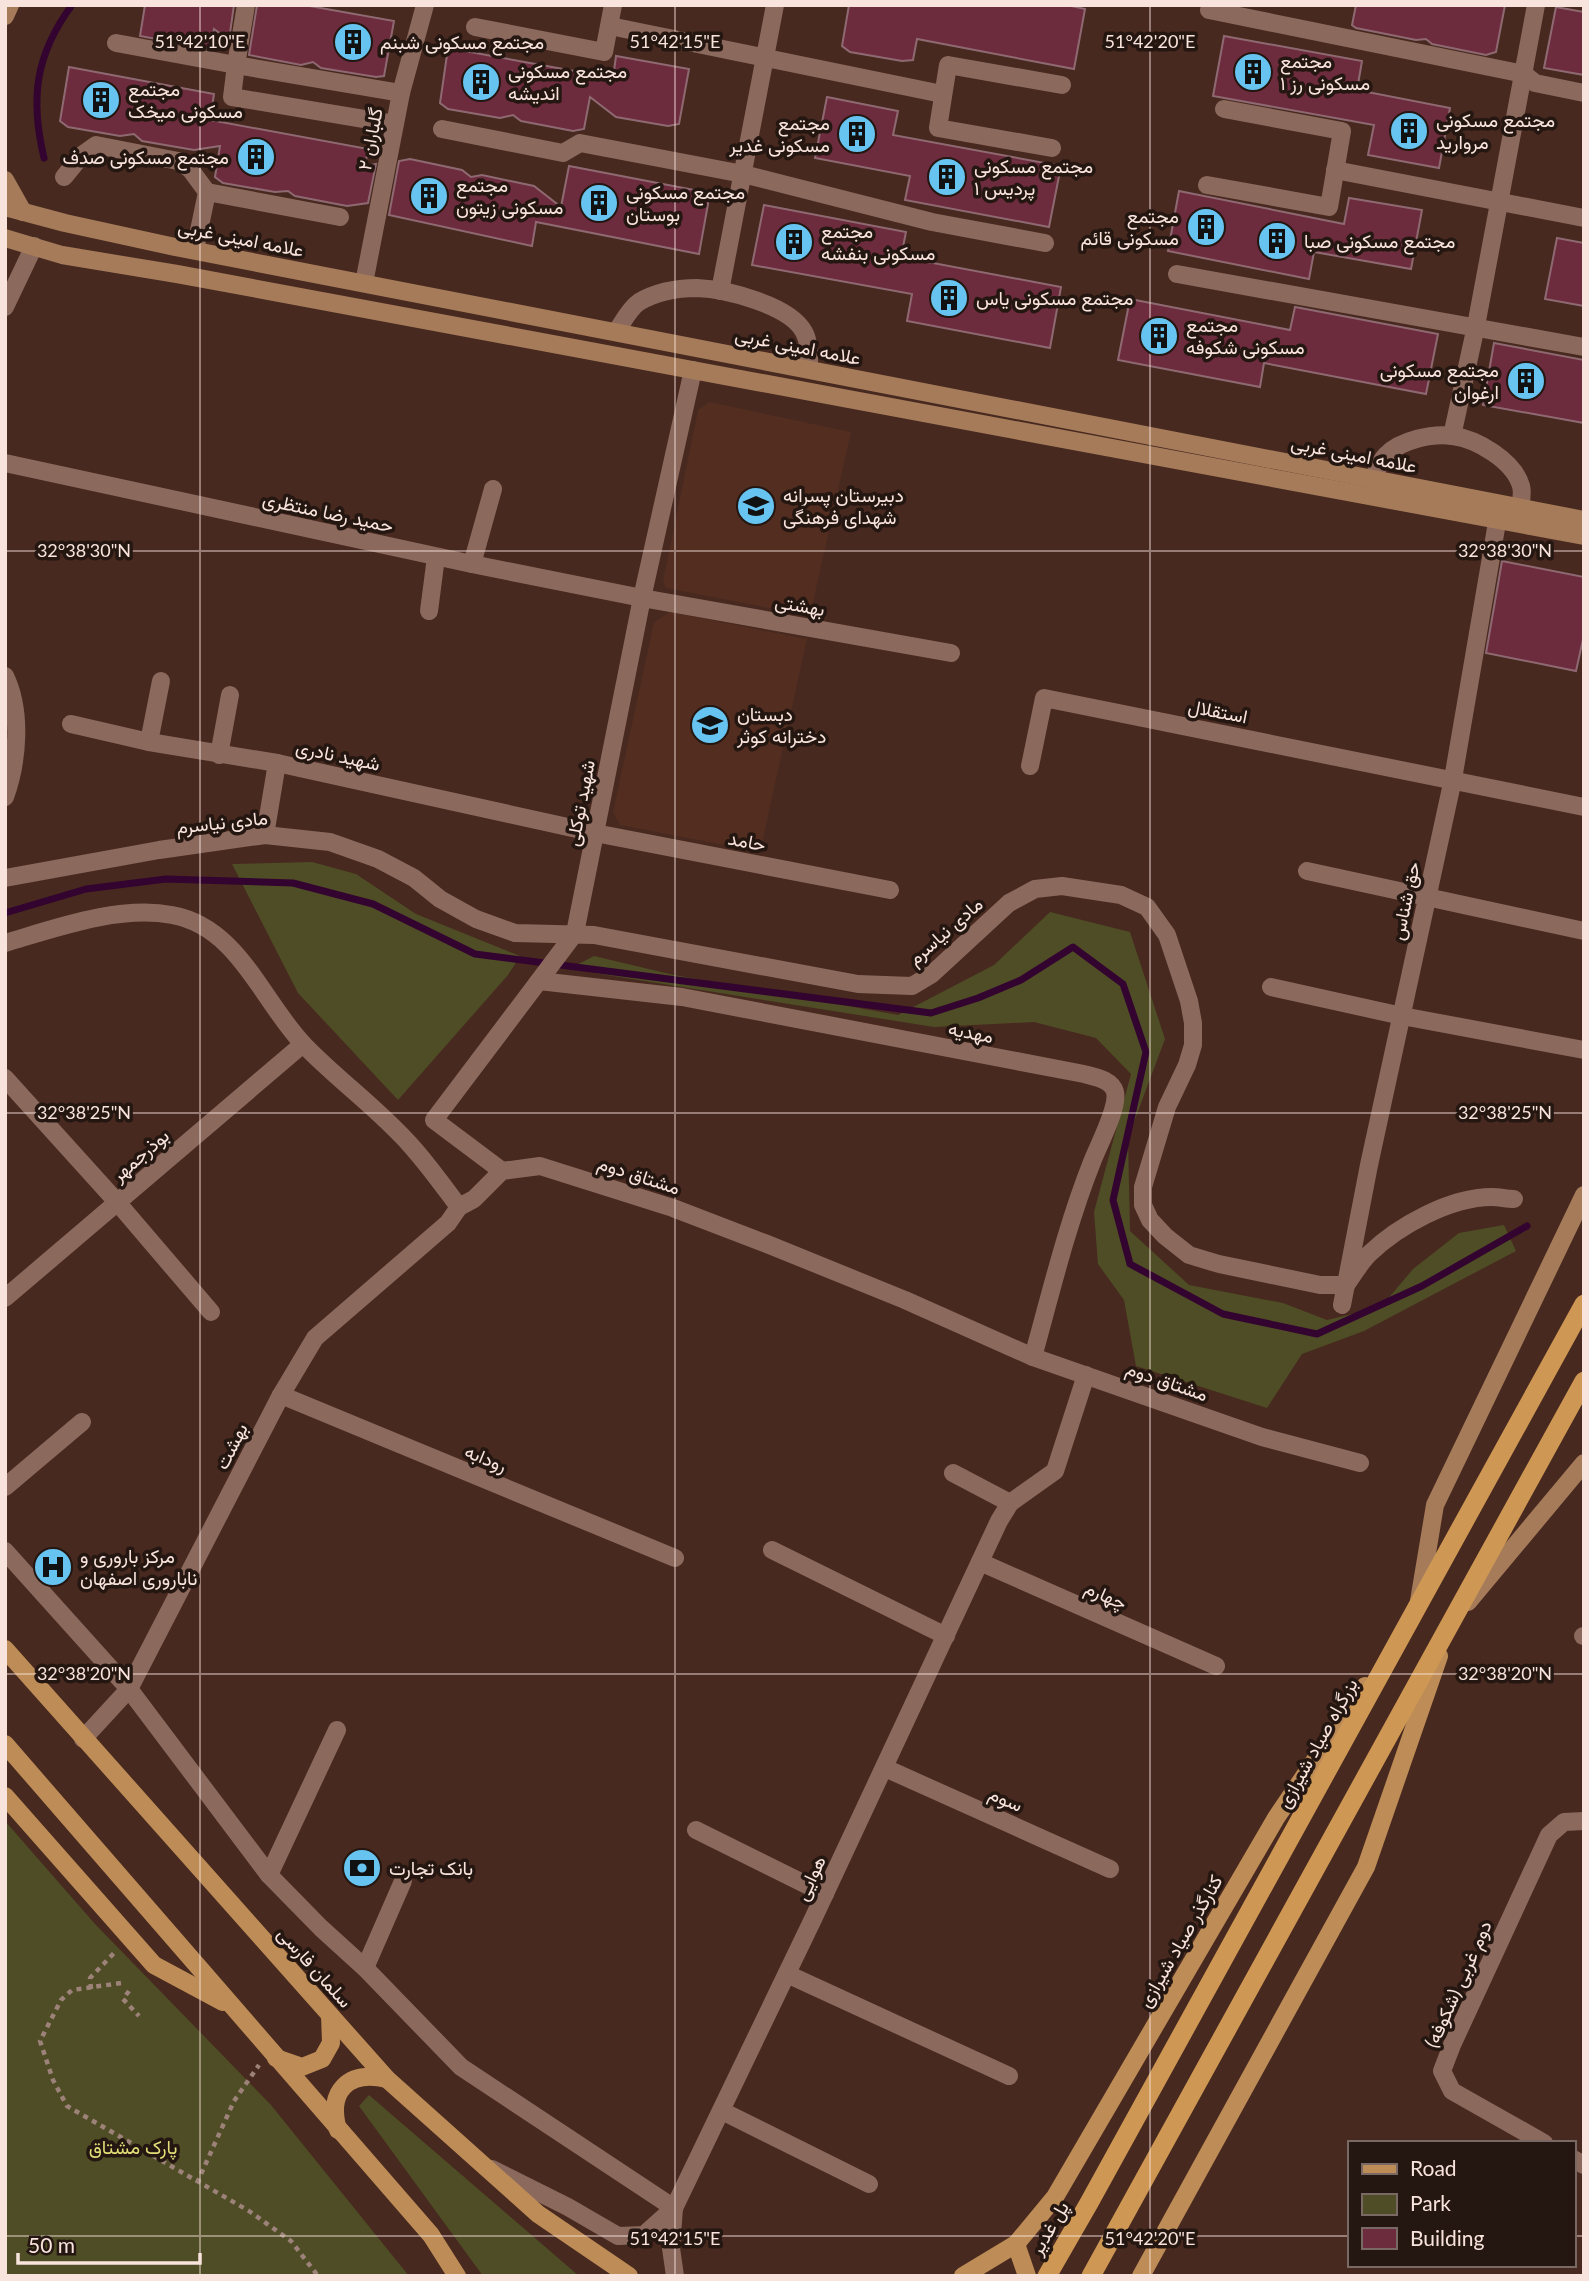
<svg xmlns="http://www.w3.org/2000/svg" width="1589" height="2281" font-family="Lato,Vazirmatn,sans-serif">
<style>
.built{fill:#522d20}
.green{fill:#4f4d25}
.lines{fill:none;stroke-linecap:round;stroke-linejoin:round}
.stream{stroke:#33042f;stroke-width:7}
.building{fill:#6d2c3e;stroke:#8f6971;stroke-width:2}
.path{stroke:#9c8279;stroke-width:4.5;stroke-dasharray:5 5;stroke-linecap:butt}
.minor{stroke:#8c695d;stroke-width:18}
.tertiary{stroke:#8c695d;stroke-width:18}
.secondary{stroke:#a57b5a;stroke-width:18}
.primary{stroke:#be8c56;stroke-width:18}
.trunk{stroke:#ce9854;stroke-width:19}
.ticks{fill:none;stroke:#f9e4dd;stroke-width:2;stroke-opacity:0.45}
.labels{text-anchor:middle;stroke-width:7;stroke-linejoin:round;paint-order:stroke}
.poi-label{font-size:19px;fill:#f9e4dd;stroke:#241611;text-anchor:start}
.street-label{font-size:19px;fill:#f9e4dd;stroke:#241611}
.park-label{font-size:19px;fill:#e2de78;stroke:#241611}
.ticks-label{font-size:18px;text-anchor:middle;fill:#f9e4dd;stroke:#241611;stroke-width:7;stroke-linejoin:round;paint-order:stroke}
</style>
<rect width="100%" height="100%" fill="#47291f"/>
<g class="built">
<polygon points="709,402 851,432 810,616 666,588 663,581 698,410"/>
<polygon points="670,612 807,639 760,852 620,825 613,812 654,622"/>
</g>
<g class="green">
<polygon points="312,862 356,874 416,914 520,956 508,975 398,1100 298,993 232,864"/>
<polygon points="1050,912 1130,932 1165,1039 1128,1138 1130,1231 1189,1285 1283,1303 1327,1320 1381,1307 1413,1269 1459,1233 1504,1225 1516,1251 1364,1331 1302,1354 1267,1408 1136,1366 1124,1300 1098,1264 1094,1212 1131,1074 1096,1038 1034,1022 934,1027 569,969 594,956 674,975 898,1015 994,965"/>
<polygon points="5,1821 95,1924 271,2105 409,2276 5,2276"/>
<polygon points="369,2095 579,2276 483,2276 359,2106"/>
</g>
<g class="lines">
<g class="stream">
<path d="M44,158C30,99 35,55 72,5"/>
<polyline points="5,913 86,889 166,879 293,883 373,904 475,954 931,1013 978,998 1021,980 1073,947 1123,984 1146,1052 1113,1200 1130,1264 1223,1314 1317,1334 1422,1286 1527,1226"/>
</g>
</g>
<g class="building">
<polygon points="145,5 234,5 229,40 214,29 210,49 140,36"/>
<polygon points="257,5 304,5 394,21 384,76 376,77 321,68 313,62 301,65 249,55"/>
<polygon points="849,5 1067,5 1085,9 1074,69 917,39 913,60 902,61 850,52 842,46"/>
<polygon points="1356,5 1505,5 1496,52 1486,55 1432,44 1426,39 1416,40 1356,28 1352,25"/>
<polygon points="1556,7 1584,12 1584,75 1544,68"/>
<polygon points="1224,36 1362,61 1357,90 1450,108 1439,168 1368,155 1374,125 1213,96"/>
<polygon points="448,48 613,78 616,56 689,69 679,124 668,126 616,117 590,97 584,129 573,131 521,121 513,115 500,118 448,109 440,103"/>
<polygon points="69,67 214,94 210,120 368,149 365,166 376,164 368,203 347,206 295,196 288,191 275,192 223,183 215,177 220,146 194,150 142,141 134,134 120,136 68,127 60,121"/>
<polygon points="827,97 898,111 893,135 1061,166 1049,227 905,200 910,176 815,158"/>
<polygon points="410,159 462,170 471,177 482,175 534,186 561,207 569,166 710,193 699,254 536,222 532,246 389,215 399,161"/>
<polygon points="1179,191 1344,224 1349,198 1422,210 1411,269 1314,252 1309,279 1168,251"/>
<polygon points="764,205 906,232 901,257 1061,287 1050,348 907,321 912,294 752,265"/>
<polygon points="1557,238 1584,243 1584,306 1545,299"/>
<polygon points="1130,299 1290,330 1295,307 1438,334 1426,394 1264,363 1260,387 1118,360"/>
<polygon points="1494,343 1584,360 1584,423 1483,405"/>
<polygon points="1502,561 1584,577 1584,635 1576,671 1486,653"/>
</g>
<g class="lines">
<g class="path">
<polyline points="121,1983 72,1990 61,2000 40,2041 53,2080 67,2106 249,2211 291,2241 318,2276"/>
<polyline points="91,1989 90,1978 116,1951"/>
<polyline points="129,1991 123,1999 139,2016"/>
<polyline points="197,2183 234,2101 259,2065"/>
</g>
<g class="minor">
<polyline points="246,5 236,65 401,93"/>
<polyline points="1209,10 1524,74 1535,83 1584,93"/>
<polyline points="610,26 942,94"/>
<polyline points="475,27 604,52 613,5"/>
<polyline points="116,43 236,65 232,97 394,124"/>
<polyline points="442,129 563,153 580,143 743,174 932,222 1045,243"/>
<polyline points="1052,148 938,128 948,65 1062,85"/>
<polyline points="1335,170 1584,218"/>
<polyline points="64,177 82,155 96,145 178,161 190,169 207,192 195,250"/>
<polyline points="1207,185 1329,207 1342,131 1224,109"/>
<polyline points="207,192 340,217"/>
<polyline points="1177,274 1584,347"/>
<polyline points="364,283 401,93 425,5"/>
<polyline points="5,307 34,246"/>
<polyline points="5,463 472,564 642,598 951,653"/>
<polyline points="472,564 493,489"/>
<polyline points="429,611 436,557"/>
<path d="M5,676C22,711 18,761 5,797"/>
<polyline points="71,724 149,742 277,763 595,833 890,890"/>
<polyline points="149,742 161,681"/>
<polyline points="219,755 230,695"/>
<polyline points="1030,766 1044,698 1584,807"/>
<polyline points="265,835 277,763"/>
<polyline points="1307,871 1584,931"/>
<path d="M5,878L159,850L265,835L330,842L378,859L414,878L440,899L476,919L515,933L594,935L858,984L912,986L932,974L1009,903L1035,889L1062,886L1121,895L1147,907L1167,935L1189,1001L1193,1023V1045L1187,1065L1167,1107L1143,1187V1205L1150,1220L1165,1236L1189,1255L1219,1264L1320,1285H1346C1353,1275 1360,1263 1369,1254C1398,1226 1450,1197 1492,1197C1499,1197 1507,1199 1514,1199"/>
<path d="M5,943C56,928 119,905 172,915C239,927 262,1002 305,1046C339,1081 381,1111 413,1148C429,1166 444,1187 459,1207L474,1199L502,1171L540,1166L673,1208L767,1244L905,1300L1033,1357L1262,1437L1360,1463"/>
<path d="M539,981L682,997L1084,1074C1094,1077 1112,1079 1115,1092C1119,1107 1098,1146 1092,1162C1067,1225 1051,1292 1033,1357"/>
<polyline points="1271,987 1402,1016 1584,1050"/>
<polyline points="5,1078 117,1202 211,1312"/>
<polyline points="502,1171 434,1120 575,933 642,598 693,370"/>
<polyline points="5,1298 303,1044"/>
<polyline points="1342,1305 1369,1165 1453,779 1500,505"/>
<polyline points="281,1395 675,1558"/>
<polyline points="953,1473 1010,1503"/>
<polyline points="5,1487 82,1422"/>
<polyline points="772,1550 946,1636"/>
<polyline points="5,1551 129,1689 269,1875 321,1928 365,1968 461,2067 674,2208"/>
<polyline points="980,1562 1216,1666"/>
<polyline points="1583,1636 1584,1636"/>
<polyline points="83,1739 129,1689 281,1395 315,1338 448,1223 459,1207"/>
<polyline points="885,1768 1110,1869"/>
<polyline points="696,1830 825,1894"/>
<polyline points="269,1875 337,1730"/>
<polyline points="365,1968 403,1881"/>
<polyline points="787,1974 1009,2076"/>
<polyline points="722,2111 869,2184"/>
<polyline points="1544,2143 1452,2091 1442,2071 1452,2045 1549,1835 1564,1822 1584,1821"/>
<polyline points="1573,2159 1584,2165"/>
<polyline points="492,2169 568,2207 618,2236 644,2235 674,2208"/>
<polyline points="675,2276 671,2248 674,2208 814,1917 999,1521 1010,1503 1055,1471 1086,1375"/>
</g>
<g class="tertiary">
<polyline points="720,291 775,5"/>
<path d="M616,332C623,322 629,309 639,302C656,292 678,288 697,288C725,289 790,305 804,332C810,343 809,357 809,369"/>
<polyline points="1452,436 1476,326 1536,5"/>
<path d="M1373,479C1376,471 1380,461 1386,455C1401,440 1432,433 1453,436C1477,439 1514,461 1521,486C1523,493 1521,501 1520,508"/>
</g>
<g class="secondary">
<polyline points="5,16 10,5"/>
<polyline points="5,180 23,212"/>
<polyline points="5,207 65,223 175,247 1584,520"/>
<polyline points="5,238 62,255 177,274 1584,536"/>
<polyline points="1419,1601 1435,1505 1584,1195"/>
<polyline points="1468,1602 1584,1463"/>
</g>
<g class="primary">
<polyline points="5,1649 387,2079 538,2214 629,2276"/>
<polyline points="5,1744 431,2235 457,2276"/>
<polyline points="5,1796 154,1965 223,2002"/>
<polyline points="276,2058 302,2067 322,2059 331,2043 330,2015"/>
<path d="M338,2130C327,2091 348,2070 387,2079"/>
<polyline points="1016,2244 1027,2276"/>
<polyline points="963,2276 1016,2244 1055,2197 1276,1818 1365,1686"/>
<polyline points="1141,2276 1366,1867 1439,1656"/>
</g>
<g class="trunk">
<polyline points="1047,2276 1089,2203 1584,1304"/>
<polyline points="1091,2276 1584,1381"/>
</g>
</g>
<path class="ticks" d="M200,5V2276M675,5V2276M1150,5V2276M5,551H1584M5,1113H1584M5,1674H1584M5,2236H1349M1573,2236H1584"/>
<defs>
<symbol id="building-disc" viewBox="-11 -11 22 22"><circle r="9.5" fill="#67c4f0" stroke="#241611"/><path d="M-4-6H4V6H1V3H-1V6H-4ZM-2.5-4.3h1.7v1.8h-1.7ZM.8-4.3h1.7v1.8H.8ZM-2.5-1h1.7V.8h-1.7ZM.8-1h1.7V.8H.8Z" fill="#111"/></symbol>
<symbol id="school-disc" viewBox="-11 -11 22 22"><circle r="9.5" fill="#67c4f0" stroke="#241611"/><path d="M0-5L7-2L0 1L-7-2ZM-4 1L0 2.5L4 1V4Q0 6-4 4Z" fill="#111"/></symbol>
<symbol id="hospital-disc" viewBox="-11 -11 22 22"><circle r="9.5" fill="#67c4f0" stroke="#241611"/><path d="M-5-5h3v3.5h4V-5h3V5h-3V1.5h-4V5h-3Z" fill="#111"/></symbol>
<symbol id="bank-disc" viewBox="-11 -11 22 22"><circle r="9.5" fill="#67c4f0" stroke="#241611"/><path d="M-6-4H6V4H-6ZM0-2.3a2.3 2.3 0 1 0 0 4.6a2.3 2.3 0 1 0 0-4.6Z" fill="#111"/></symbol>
</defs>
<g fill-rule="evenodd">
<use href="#building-disc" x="331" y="20" width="44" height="44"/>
<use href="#building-disc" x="1231" y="50" width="44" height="44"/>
<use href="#building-disc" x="459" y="60" width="44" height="44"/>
<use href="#building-disc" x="79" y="78" width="44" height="44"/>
<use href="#building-disc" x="1387" y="109" width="44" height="44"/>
<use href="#building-disc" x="835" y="112" width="44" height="44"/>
<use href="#building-disc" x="234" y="135" width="44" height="44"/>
<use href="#building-disc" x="925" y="155" width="44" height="44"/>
<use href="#building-disc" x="407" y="174" width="44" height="44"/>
<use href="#building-disc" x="577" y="181" width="44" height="44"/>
<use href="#building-disc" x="1184" y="205" width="44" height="44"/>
<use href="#building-disc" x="1255" y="219" width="44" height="44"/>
<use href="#building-disc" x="772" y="220" width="44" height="44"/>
<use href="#building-disc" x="927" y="276" width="44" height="44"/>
<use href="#building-disc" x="1137" y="314" width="44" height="44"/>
<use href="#building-disc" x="1504" y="359" width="44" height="44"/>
<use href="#school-disc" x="734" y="484" width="44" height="44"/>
<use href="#school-disc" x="688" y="703" width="44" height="44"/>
<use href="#hospital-disc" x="31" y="1545" width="44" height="44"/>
<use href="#bank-disc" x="340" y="1846" width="44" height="44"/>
</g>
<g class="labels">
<g class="poi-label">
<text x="380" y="49">مجتمع مسکونی شبنم</text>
<text x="1280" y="68">مجتمع<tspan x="1280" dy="22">مسکونی رز ۱</tspan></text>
<text x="508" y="78">مجتمع مسکونی<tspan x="508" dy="22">اندیشه</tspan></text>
<text x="128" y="96">مجتمع<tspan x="128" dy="22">مسکونی میخک</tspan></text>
<text x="1436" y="127">مجتمع مسکونی<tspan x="1436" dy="22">مروارید</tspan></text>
<text x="830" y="130" text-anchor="end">مجتمع<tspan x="830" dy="22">مسکونی غدیر</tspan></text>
<text x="229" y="164" text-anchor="end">مجتمع مسکونی صدف</text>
<text x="974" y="173">مجتمع مسکونی<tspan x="974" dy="22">پردیس ۱</tspan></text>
<text x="456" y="192">مجتمع<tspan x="456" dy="22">مسکونی زیتون</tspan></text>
<text x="626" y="199">مجتمع مسکونی<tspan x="626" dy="22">بوستان</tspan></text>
<text x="1179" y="223" text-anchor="end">مجتمع<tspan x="1179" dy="22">مسکونی قائم</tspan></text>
<text x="821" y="238">مجتمع<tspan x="821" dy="22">مسکونی بنفشه</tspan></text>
<text x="1304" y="248">مجتمع مسکونی صبا</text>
<text x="976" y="305">مجتمع مسکونی یاس</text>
<text x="1186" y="332">مجتمع<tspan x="1186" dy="22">مسکونی شکوفه</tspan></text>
<text x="1499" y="377" text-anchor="end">مجتمع مسکونی<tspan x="1499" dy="22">ارغوان</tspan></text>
<text x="783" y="502">دبیرستان پسرانه<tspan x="783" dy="22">شهدای فرهنگی</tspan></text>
<text x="737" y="721">دبستان<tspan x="737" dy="22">دخترانه کوثر</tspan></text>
<text x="80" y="1563">مرکز باروری و<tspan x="80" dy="22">ناباروری اصفهان</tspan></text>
<text x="389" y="1875">بانک تجارت</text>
</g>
<g class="street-label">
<text transform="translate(370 139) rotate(-79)" y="7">گلباران ۲</text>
<text transform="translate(241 238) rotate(11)" y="7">علامه امینی غربی</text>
<text transform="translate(798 346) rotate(11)" y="7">علامه امینی غربی</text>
<text transform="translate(1354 454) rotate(11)" y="7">علامه امینی غربی</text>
<text transform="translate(328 512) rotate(12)" y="7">حمید رضا منتظری</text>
<text transform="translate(800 605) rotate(10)" y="7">بهشتی</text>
<text transform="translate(1218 711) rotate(11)" y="7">استقلال</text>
<text transform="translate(338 755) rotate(12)" y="7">شهید نادری</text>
<text transform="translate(580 803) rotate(-79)" y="7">شهید توکلی</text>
<text transform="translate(222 822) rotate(-6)" y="7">مادی نیاسرم</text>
<text transform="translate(747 841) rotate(11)" y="7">حامد</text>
<text transform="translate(1405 901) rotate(-78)" y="7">حق شناس</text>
<text transform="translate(945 931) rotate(-41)" y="7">مادی نیاسرم</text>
<text transform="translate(971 1032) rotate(11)" y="7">مهدیه</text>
<text transform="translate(140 1155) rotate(-41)" y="7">بوذرجمهر</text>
<text transform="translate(639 1175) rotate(18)" y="7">مشتاق دوم</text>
<text transform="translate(1167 1381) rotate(19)" y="7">مشتاق دوم</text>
<text transform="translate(231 1446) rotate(-63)" y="7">بهشت</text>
<text transform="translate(486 1458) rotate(22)" y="7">رودابه</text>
<text transform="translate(1106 1595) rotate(24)" y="7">چهارم</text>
<text transform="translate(1317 1743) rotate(-61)" y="7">بزرگراه صیاد شیرازی</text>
<text transform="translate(1006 1799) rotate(24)" y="7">سوم</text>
<text transform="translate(810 1878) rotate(-65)" y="7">هوایی</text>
<text transform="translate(1180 1941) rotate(-60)" y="7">کنارگذر صیاد شیرازی</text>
<text transform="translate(315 1967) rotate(48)" y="7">سلمان فارسی</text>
<text transform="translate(1458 1984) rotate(-66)" y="7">دوم غربی (شکوفه)</text>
<text transform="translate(1049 2228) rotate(-60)" y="7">پل غدیر</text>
</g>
<g class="park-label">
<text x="133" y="2154">پارک مشتاق</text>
</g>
</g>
<g class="ticks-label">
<text x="200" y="48">51°42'10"E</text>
<text x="675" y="48">51°42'15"E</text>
<text x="1150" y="48">51°42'20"E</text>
<text x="84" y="557">32°38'30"N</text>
<text x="1505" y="557">32°38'30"N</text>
<text x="84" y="1119">32°38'25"N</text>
<text x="1505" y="1119">32°38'25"N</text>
<text x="84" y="1680">32°38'20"N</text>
<text x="1505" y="1680">32°38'20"N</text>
<text x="675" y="2245">51°42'15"E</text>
<text x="1150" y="2245">51°42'20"E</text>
</g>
<rect width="1589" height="2281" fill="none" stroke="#f9e4dd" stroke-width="14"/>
<rect x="1348" y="2141" width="228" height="126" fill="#241611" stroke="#796863" stroke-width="2"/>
<rect x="1362" y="2164" width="35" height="10" fill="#be8c56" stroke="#796863" stroke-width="2"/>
<text x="1410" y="2176" font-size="21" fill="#f9e4dd">Road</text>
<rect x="1362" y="2194" width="35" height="21" fill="#4f4d25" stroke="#796863" stroke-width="2"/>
<text x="1410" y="2211" font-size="21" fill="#f9e4dd">Park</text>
<rect x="1362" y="2228" width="35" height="21" fill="#6d2c3e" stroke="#796863" stroke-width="2"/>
<text x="1410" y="2246" font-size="21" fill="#f9e4dd">Building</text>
<path d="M18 2253v10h182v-10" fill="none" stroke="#f9e4dd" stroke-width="3.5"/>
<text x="28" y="2253" font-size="21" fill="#f9e4dd" stroke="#241611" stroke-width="5" paint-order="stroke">50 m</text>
</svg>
